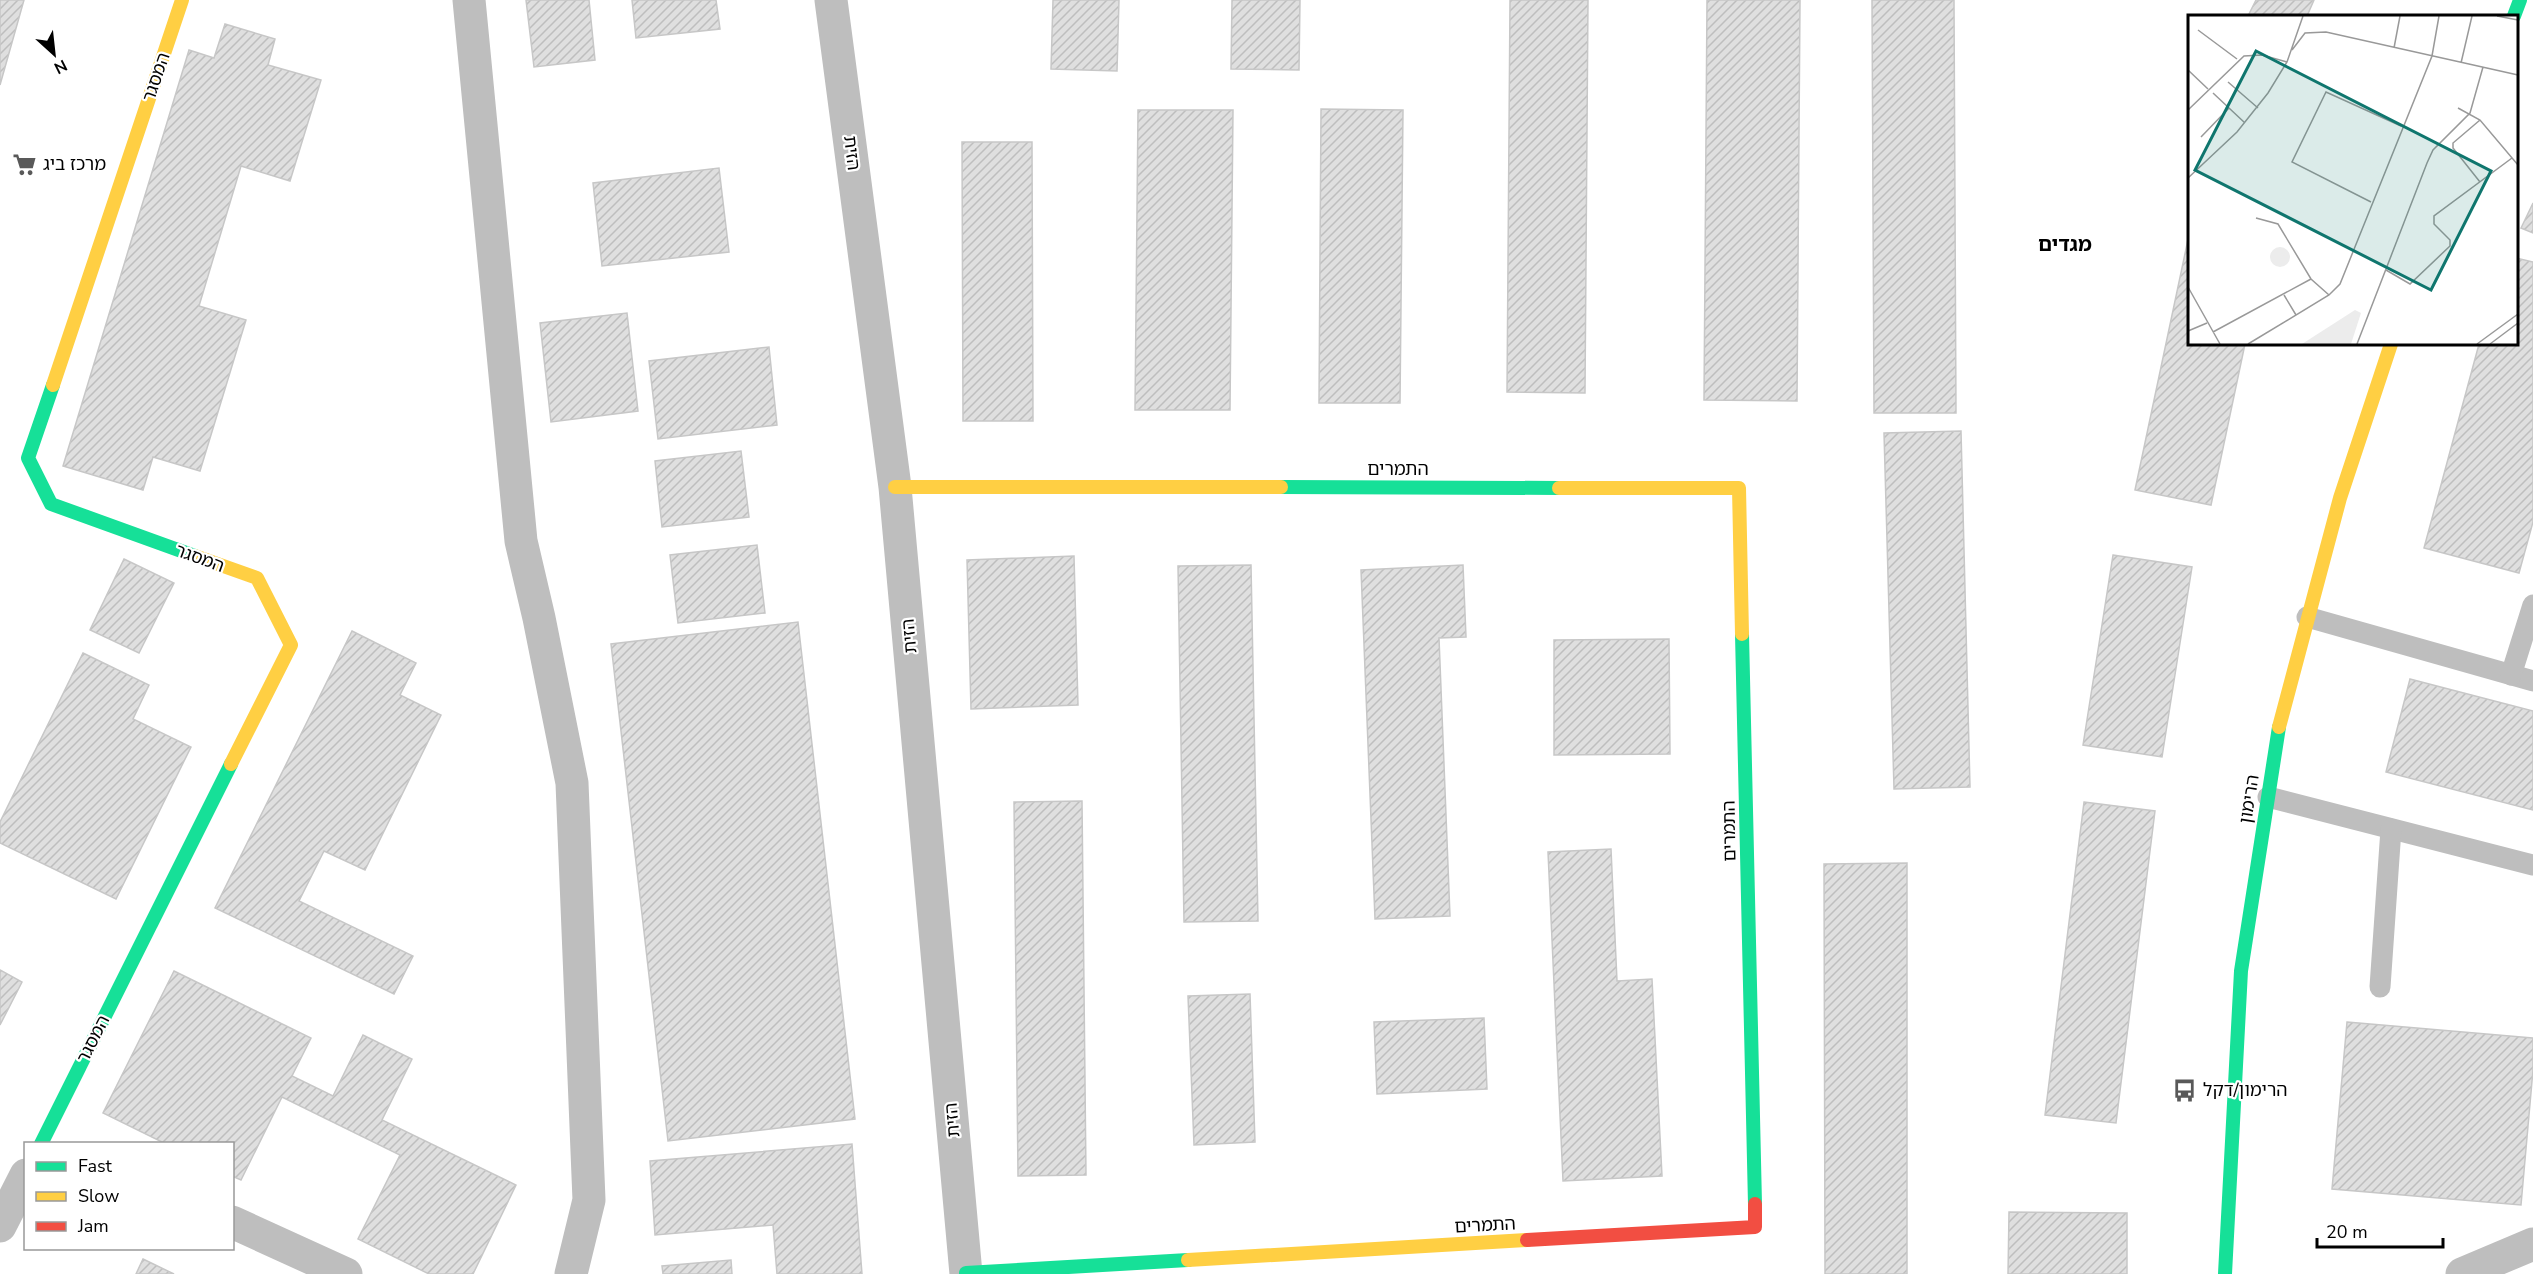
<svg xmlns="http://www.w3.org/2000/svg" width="2533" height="1274" font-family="'Nunito Sans','Noto Sans Hebrew',sans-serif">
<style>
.building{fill:url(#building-hatch);stroke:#c7c7c7;stroke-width:1.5}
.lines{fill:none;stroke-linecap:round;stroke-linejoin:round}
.lane{stroke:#bebebe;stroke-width:21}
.street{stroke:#bebebe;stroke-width:33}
.fast{stroke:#16e098;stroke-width:14}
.slow{stroke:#ffcf43;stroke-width:14}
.jam{stroke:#f24e42;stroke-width:14}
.labels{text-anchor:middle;stroke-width:4.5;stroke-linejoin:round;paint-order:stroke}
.street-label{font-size:18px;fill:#000;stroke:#fff}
.poi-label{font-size:18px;fill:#000;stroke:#fff;text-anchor:start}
.neighbourhood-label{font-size:20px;font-weight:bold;fill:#000;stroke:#fff}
.inset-road{fill:none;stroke:#999;stroke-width:1.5}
.view{fill:#0f766e;fill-opacity:0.15;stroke:#0f766e;stroke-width:3}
.inset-edge{fill:none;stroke:#000;stroke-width:3}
</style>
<defs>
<pattern id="building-hatch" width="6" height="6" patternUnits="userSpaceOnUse" patternTransform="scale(1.5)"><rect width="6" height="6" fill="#dfdfdf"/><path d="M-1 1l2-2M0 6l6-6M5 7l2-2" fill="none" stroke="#bebebe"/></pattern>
</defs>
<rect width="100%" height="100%" fill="#fff"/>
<g class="building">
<polygon points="0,0 24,0 0,85"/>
<polygon points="526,0 589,0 595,60 534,67"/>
<polygon points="632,0 716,0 720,29 636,38"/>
<polygon points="1053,0 1119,0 1117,71 1051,69"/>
<polygon points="1232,0 1300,0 1299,70 1231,69"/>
<polygon points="1510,0 1588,0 1585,393 1507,392"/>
<polygon points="1707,0 1800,0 1797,401 1704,400"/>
<polygon points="1872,0 1954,0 1956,413 1874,413"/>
<polygon points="2256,0 2314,0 2307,16 2248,16"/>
<polygon points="225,24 275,39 268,65 321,80 290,181 241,166 199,306 246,320 200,471 153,457 143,490 63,466 189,50 214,58"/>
<polygon points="1321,109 1403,110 1400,403 1319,403"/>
<polygon points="1138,110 1233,110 1230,410 1135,410"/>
<polygon points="962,142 1032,142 1033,421 963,421"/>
<polygon points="719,168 729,252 602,266 593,183"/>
<polygon points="2533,203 2533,233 2521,228"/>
<polygon points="2190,230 2190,344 2245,344 2211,505 2135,490"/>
<polygon points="2516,258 2533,262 2533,522 2519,573 2424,548 2479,344 2516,344"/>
<polygon points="627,313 638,411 551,422 540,323"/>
<polygon points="769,347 777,425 658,439 649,361"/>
<polygon points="1961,431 1970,787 1894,789 1884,433"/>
<polygon points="741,451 749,517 662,527 655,461"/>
<polygon points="757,545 765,613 678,623 670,555"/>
<polygon points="2113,555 2192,567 2162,757 2083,745"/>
<polygon points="1074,556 1078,705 971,709 967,560"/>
<polygon points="124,559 174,583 139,653 90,630"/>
<polygon points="1251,565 1258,921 1184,922 1178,566"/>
<polygon points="1463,565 1466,637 1439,638 1450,916 1375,919 1361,570"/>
<polygon points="798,622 855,1119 668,1141 611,644"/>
<polygon points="352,631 416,663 400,695 441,715 365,870 324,851 299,901 413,956 394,994 215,908"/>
<polygon points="1669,639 1670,754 1554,755 1554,640"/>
<polygon points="83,653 149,685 133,719 191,747 116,899 0,843 0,822"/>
<polygon points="2410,679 2533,711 2533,810 2386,772"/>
<polygon points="1082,801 1086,1175 1018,1176 1014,802"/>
<polygon points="2084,802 2155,811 2116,1123 2045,1115"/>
<polygon points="1611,849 1617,981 1652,979 1662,1176 1563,1181 1548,852"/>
<polygon points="1907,863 1907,1274 1825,1274 1824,864"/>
<polygon points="0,970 22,982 0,1025"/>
<polygon points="174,971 311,1038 292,1076 333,1096 363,1035 412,1059 382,1120 516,1185 473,1274 429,1274 358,1239 400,1155 282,1097 241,1180 232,1176 232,1144 166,1144 103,1113"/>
<polygon points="1250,994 1255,1142 1194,1145 1188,996"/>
<polygon points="1484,1018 1487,1089 1377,1094 1374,1022"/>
<polygon points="2347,1022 2533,1038 2533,1070 2521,1205 2332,1189"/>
<polygon points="852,1144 862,1274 777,1274 773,1225 655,1235 650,1161"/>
<polygon points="2009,1212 2127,1213 2127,1274 2008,1274"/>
<polygon points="143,1259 174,1274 136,1274"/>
<polygon points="731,1260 732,1274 663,1274 662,1266"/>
</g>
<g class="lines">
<g class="lane">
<polyline points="2307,617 2533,681"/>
<polyline points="2511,675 2533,605"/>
<polyline points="2268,797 2533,865"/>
<polyline points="2380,987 2391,829"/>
</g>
<g class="street">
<polyline points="469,0 521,541 539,618 572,783 589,1200 571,1274"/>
<polyline points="831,0 895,487 966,1274"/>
<polyline points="232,1222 346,1274"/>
<polyline points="0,1226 26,1175"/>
<polyline points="2462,1274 2533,1244"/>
</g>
<g class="fast">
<polyline points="2514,16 2520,0"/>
<polyline points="53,385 28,458 51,504 195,556"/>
<polyline points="1281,487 1559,488"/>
<polyline points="1742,634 1755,1204"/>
<polyline points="41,1144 231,764"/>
<polyline points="966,1273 1188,1260"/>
<polyline points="2225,1274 2241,971 2279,727"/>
</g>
<g class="slow">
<polyline points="53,385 182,0"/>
<polyline points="895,487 1281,487"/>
<polyline points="1559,488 1739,488 1742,634"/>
<polyline points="195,556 257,578 291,645 231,764"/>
<polyline points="2279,727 2340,498 2391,344"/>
<polyline points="1188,1260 1527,1240"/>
</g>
<polyline class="jam" points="1527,1240 1755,1227 1755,1204"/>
</g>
<defs>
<symbol id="supermarket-bare" viewBox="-9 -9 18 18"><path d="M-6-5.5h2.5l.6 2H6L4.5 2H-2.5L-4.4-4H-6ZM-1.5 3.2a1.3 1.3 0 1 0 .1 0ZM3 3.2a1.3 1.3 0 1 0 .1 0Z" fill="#595959" stroke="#fff" stroke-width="2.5" paint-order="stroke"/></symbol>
<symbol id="bus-bare" viewBox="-9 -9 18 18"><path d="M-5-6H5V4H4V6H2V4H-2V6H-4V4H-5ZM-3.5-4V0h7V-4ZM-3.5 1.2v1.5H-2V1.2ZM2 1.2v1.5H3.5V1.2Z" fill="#595959" stroke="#fff" stroke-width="2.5" paint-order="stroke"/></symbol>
</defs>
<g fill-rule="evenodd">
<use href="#supermarket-bare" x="8" y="148" width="33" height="33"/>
<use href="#bus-bare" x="2168" y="1074" width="33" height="33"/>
</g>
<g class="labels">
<g class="street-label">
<text transform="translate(156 77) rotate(-71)" y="6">המסגר</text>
<text transform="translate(852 153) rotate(83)" y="6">הזית</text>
<text x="1398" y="475">התמרים</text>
<text transform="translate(200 558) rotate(20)" y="6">המסגר</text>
<text transform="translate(909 636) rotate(-95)" y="6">הזית</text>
<text transform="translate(2249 799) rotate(-81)" y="6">הרימון</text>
<text transform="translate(1729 831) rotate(-91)" y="6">התמרים</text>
<text transform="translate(93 1039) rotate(-63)" y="6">המסגר</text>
<text transform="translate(952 1120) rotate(-95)" y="6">הזית</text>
<text transform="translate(1485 1225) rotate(-3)" y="6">התמרים</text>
</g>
<g class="poi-label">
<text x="43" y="170">מרכז ביג</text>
<text x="2203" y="1096">הרימון/דקל</text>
</g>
<g class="neighbourhood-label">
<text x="2065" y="251">מגדים</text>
</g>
</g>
<g transform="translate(2188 15)">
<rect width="330" height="330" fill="#fff"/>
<path d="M82 242a10 10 0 1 1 20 0a10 10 0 1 1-20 0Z" fill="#ececec"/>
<path d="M167,295L173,298L163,329H114Z" fill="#ececec"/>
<path class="inset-road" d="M309,1L330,5M10,15L49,44M206,33L212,1M104,35L117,18L138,17L330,60M273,48L284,1M0,55L20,74M40,67L70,93M25,78L57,108M270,93L292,105L330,150M0,95L56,41L74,40L99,47M292,105L265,128V133L292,167M13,122L41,93M0,163L49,117L80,78L99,47L115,1M183,187L104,147L138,77L213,111M68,203L90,209L123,264L141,280M198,255L222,269L262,231V225L246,209V201L324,143M0,272L32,329M96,280L108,300M0,316L19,308M25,317L123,264M60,329L141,280L152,269L244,41L251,1M169,329L239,148L245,135L282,98L295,52M289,329L330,299M302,329L330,308"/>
<path class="view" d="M68,36L303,156L243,275L7,155Z"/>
<rect width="330" height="330" class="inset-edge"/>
</g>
<rect x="24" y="1142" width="210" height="108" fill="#ffffff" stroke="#999999" stroke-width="1.5"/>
<rect x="36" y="1162" width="30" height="9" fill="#16e098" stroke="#999999" stroke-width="1.5"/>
<text x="78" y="1172" font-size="18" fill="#000000">Fast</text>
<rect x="36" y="1192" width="30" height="9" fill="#ffcf43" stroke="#999999" stroke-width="1.5"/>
<text x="78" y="1202" font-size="18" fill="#000000">Slow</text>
<rect x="36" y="1222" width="30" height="9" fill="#f24e42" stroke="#999999" stroke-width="1.5"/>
<text x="78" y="1232" font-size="18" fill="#000000">Jam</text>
<g transform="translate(54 54) rotate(153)" stroke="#ffffff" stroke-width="4.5" paint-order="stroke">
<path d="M0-4.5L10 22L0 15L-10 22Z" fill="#000000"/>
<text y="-9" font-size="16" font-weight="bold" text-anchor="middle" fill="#000000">N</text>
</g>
<path d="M2317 1238v9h126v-9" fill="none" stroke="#000000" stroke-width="3"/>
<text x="2326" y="1238" font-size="18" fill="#000000" stroke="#ffffff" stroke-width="4.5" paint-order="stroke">20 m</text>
</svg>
